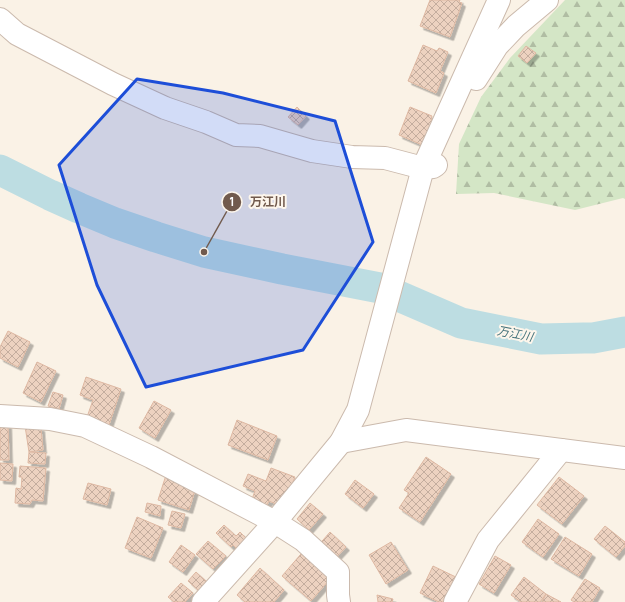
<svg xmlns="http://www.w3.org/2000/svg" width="625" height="602" font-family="Manrope,'Noto Sans JP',sans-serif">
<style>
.forest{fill:url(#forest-firs)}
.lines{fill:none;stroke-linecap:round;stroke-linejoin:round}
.river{stroke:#bddde2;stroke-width:31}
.building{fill:url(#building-cross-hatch);stroke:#deb8a2;filter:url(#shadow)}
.minor-casing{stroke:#cbbaad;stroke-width:24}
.minor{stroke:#fff;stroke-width:22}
.marked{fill:#1d4ed8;fill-opacity:0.2;stroke:#1d4ed8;stroke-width:3;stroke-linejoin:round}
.labels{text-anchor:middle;stroke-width:4;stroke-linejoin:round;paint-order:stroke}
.water-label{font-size:12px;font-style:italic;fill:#46737b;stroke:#fdf6ec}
.leader{fill:none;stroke:#715a4d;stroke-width:1.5}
.callout-dot{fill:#715a4d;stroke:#fdf6ec;stroke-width:1.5}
.mark-label{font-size:12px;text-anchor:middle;font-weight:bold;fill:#fff}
.callout-label{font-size:12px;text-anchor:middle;font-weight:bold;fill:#715a4d;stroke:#fdf6ec;stroke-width:4;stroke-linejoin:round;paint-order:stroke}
</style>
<defs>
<pattern id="forest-firs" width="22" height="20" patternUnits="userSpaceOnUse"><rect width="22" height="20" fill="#d4e6c6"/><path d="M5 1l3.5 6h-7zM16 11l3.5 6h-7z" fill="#b0bda3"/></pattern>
<pattern id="building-cross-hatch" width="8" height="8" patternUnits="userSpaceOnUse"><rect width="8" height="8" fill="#edd2c0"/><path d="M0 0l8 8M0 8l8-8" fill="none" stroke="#c4ad9e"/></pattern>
<filter id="shadow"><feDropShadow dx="3.5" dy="3.5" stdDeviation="0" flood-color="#0004"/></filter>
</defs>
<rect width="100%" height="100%" fill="#faf2e6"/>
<polygon class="forest" points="565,0 625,0 625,199 623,198 575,210 494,193 456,194 459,144 481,97 510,58"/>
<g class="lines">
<polyline class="river" points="0,170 50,195 79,208 115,223 156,237 204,252 282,269 380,288 461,323 541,339 584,338 593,338 625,332"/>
</g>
<g class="building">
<polygon points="430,0 460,0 459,2 462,3 450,37 420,26"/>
<polygon points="423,45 437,51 439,48 448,52 440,71 444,73 436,93 408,81"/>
<polygon points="526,46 536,53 527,63 518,56"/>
<polygon points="297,107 306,116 298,125 288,117"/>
<polygon points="410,107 432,116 431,120 436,122 427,147 399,135"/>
<polygon points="8,331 30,342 18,367 0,358 0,347"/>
<polygon points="37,362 56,371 41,402 23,393"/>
<polygon points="86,377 121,389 109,425 87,417 93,400 80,395"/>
<polygon points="53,392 63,395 59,409 48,406"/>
<polygon points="154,401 171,410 155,438 139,428"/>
<polygon points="237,420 277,436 268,460 228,445"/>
<polygon points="0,425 8,425 9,460 0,460"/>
<polygon points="25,426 41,428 43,450 29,452"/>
<polygon points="29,452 46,453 45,464 28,463"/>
<polygon points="426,457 451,474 420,522 399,508 409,493 404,490"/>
<polygon points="0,463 13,464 12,481 0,480"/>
<polygon points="20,466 46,468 43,501 32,500 30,504 15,503 16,488 21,489 22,477 19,477"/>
<polygon points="271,468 295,477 283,507 269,501 267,505 252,499 255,491 243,486 248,474 266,481"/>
<polygon points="167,472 196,487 189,510 158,500"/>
<polygon points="559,477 584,496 562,524 537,505"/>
<polygon points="355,480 374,494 363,508 345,494"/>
<polygon points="88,483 111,489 107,505 83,499"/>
<polygon points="147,503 161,506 160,516 145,512"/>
<polygon points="310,503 323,514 309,530 297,519"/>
<polygon points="172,511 185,514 181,528 168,525"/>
<polygon points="137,517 163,528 151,558 125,548"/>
<polygon points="538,519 559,534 543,557 522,542"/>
<polygon points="224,525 236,536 240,532 252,544 238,550 233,545 231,547 216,533"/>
<polygon points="605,526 625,542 625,546 616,557 594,539"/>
<polygon points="330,532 346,547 332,562 316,548"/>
<polygon points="565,537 592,554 579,576 551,559"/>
<polygon points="208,541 226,556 213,569 196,554"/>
<polygon points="391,542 408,570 386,584 369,555"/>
<polygon points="181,545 195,555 183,572 169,562"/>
<polygon points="307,547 336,572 311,601 282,576"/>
<polygon points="495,556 511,565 494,593 479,584"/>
<polygon points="433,566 460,579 449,602 439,602 420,593"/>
<polygon points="260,568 284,590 274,602 245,602 237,595"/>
<polygon points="196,572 207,582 199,591 188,581"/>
<polygon points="524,577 546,594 540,602 521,602 511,595"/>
<polygon points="585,579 600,588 592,602 574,602 571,600"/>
<polygon points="181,583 193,593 185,602 174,602 168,597"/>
<polygon points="546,594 561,602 542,602"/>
<polygon points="377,595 393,599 392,602 378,602"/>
</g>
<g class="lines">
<defs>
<g id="minor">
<polyline points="0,19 17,34 113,84 165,108 206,122 236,135 260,136 312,151 352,157 385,158 423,168 433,167 436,165"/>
<polyline points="476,79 497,46 516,26 547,0"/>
<polyline points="0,416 50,419 85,426 151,457 275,522 303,540 338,572 338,595 339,602"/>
<polyline points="341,442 406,430 625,458"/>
<polyline points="203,602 275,522 341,442 358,410 423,168 499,0"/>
<polyline points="455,602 488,540 561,450"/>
</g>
</defs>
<use href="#minor" class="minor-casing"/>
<use href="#minor" class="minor"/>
</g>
<path class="marked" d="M137,79L223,93L335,121L373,242L303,350L146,387L97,285L59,165Z"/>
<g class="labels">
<g class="water-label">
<text transform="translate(515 334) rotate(11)" y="4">万江川</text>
</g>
</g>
<path class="leader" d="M204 252L232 202"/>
<g class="callout-dot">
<circle cx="204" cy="252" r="4"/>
<circle cx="232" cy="202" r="10"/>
</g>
<g class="mark-label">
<text x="232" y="206">1</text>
</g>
<g class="callout-label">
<text x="268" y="206">万江川</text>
</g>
</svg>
